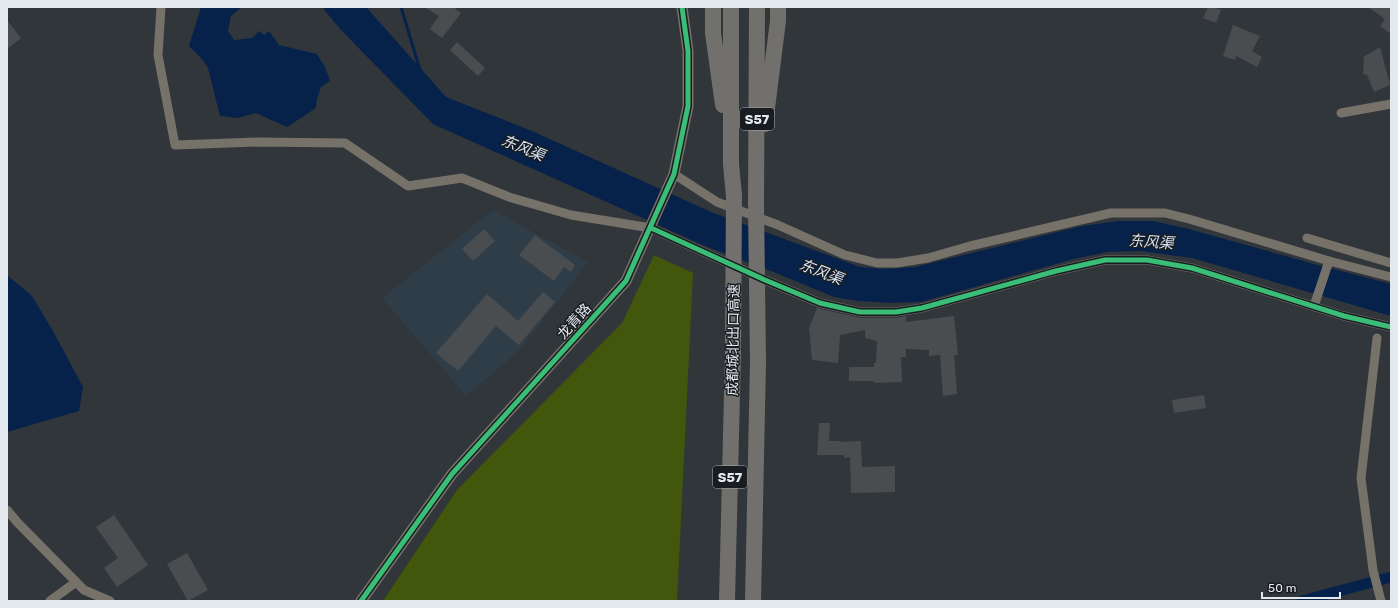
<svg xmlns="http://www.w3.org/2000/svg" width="1398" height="608" font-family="Rubik,'Noto Sans SC',sans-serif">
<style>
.built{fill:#2f3d49}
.green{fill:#41570b}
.water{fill:#06224a}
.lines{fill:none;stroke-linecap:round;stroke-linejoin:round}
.stream{stroke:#06224a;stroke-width:3}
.canal{stroke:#06224a;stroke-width:11}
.building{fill:#494d50}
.minor{stroke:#767169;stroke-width:9}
.tertiary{stroke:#767169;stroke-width:11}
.motorway{stroke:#72706d;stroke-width:16}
.motorway-bridge{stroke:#72706d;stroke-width:16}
.cycleway-casing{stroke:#191d21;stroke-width:8}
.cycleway{stroke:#3abd76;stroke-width:5}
.labels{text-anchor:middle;stroke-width:3;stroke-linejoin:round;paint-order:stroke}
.shield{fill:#191d21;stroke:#a6acb0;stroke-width:1}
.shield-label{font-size:13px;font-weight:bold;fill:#e3e9ee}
.street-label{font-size:14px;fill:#e3e9ee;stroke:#191d21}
.water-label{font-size:15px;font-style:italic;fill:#d6e3f5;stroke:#191d21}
</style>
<rect width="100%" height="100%" fill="#31363b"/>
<polygon class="built" points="493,210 588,262 520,350 466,396 382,298"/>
<polygon class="green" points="654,255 693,273 677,601 383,601 457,490 622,323"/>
<g class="water">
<polygon points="201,7 242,7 231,16 228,31 234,40 252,38 259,31 264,35 269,31 279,45 317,54 325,67 330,81 321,87 317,99 316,108 287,127 256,113 238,118 220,116 208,68 202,59 189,46"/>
<polygon points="322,7 366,7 446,97 532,131 711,212 860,267 886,269 915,267 1082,226 1119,221 1153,221 1189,229 1314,264 1391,284 1391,316 1192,258 1140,251 1107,252 1074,259 921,302 891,303 858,301 834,297 776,273 705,246 433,124 341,30"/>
<polygon points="7,275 32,296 53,331 83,387 79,411 7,432"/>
</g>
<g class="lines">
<polyline class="stream" points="401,7 420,70"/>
<polyline class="canal" points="1302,601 1391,577"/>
</g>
<g class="building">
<polygon points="424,7 453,7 461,13 442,38 430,29 439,16"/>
<polygon points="1208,7 1213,7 1221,10 1216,23 1203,18"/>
<polygon points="1368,7 1391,7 1391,34 1380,26 1385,19"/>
<polygon points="7,20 21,38 7,49"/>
<polygon points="1233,25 1260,36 1252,51 1262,57 1257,67 1236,56 1235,60 1223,56"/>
<polygon points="457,42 485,68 478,76 450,50"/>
<polygon points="1380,47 1390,85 1374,92 1367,75 1363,74 1364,61 1363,57"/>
<polygon points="484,229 495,241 473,261 462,249"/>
<polygon points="535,235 575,265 571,272 564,267 554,281 519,255"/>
<polygon points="543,292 555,302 519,345 496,326 458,371 436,353 487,294 518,321"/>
<polygon points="817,308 860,318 896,318 906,316 906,322 954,316 958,355 954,355 957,394 943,396 940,355 929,356 929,350 906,349 906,357 901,357 902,382 874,383 874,381 849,381 849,367 874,367 874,363 876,363 877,341 865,338 865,330 840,335 838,363 812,360 809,328"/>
<polygon points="1204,395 1206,408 1174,413 1172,400"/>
<polygon points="819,423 830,423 829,441 840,441 840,442 861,441 862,467 895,466 895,492 851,493 850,457 844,458 844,455 817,455"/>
<polygon points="114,515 148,565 117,587 104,568 118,558 96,527"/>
<polygon points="187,553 208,590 188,601 167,564"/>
</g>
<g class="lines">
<g class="minor">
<polyline points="161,7 158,55 175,145 258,142 345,143 408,186 462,178 509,197 571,215 651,228"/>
<polyline points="1341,113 1391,104"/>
<polyline points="674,174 717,202 778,225 845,255 877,263 897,263 928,258 970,246 1111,213 1165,213 1189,219 1329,261 1391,277"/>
<polyline points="651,228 765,280 820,303 860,312 896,312 922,308 1056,271 1105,260 1147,260 1192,268 1344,316 1391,327"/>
<polyline points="1307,238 1391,263"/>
<polyline points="1314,306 1329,261"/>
<polyline points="1377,338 1361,478 1373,570 1381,601"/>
<polyline points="7,510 17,522 84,590 110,601"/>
<polyline points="50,601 76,582"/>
</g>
<polyline class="tertiary" points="361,601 452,474 626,281 674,174 688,106 688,51 682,7"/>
<g class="motorway">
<polyline points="713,7 713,33 723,105"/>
<polyline points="731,7 731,164 734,196"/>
<polyline points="765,124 778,21 778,7"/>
<polyline points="756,204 757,7"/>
<polyline points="727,601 733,352"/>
<polyline points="753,601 758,362"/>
</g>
<g class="motorway-bridge">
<polyline points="756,204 758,362"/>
<polyline points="733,352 734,196"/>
</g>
<defs>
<g id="cycleway">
<polyline points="651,228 765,280 820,303 860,312 896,312 922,308 1056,271 1105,260 1147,260 1192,268 1344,316 1391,327"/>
<polyline points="361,601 452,474 626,281 674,174 688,106 688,51 682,7"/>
</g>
</defs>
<use href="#cycleway" class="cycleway-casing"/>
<use href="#cycleway" class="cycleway"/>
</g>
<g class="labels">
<g class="shield">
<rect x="740" y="108" width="34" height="22" rx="3"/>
<rect x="713" y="466" width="34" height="22" rx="3"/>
</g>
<g class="shield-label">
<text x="757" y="124">S57</text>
<text x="730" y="482">S57</text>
</g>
<g class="street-label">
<text transform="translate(574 321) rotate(-48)" y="5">龙青路</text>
<text transform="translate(733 340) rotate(-89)" y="5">成都城北出口高速</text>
</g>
<g class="water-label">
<text transform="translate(523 148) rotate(22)" y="5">东风渠</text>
<text transform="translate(1151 242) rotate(4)" y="5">东风渠</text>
<text transform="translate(821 272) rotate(21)" y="5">东风渠</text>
</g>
</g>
<rect width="1398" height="608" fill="none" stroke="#e3e9ee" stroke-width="16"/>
<path d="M1262 592v6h78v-6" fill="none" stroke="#e3e9ee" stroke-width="2"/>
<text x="1268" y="592" font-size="12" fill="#e3e9ee" stroke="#191d21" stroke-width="3" paint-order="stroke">50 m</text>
</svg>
